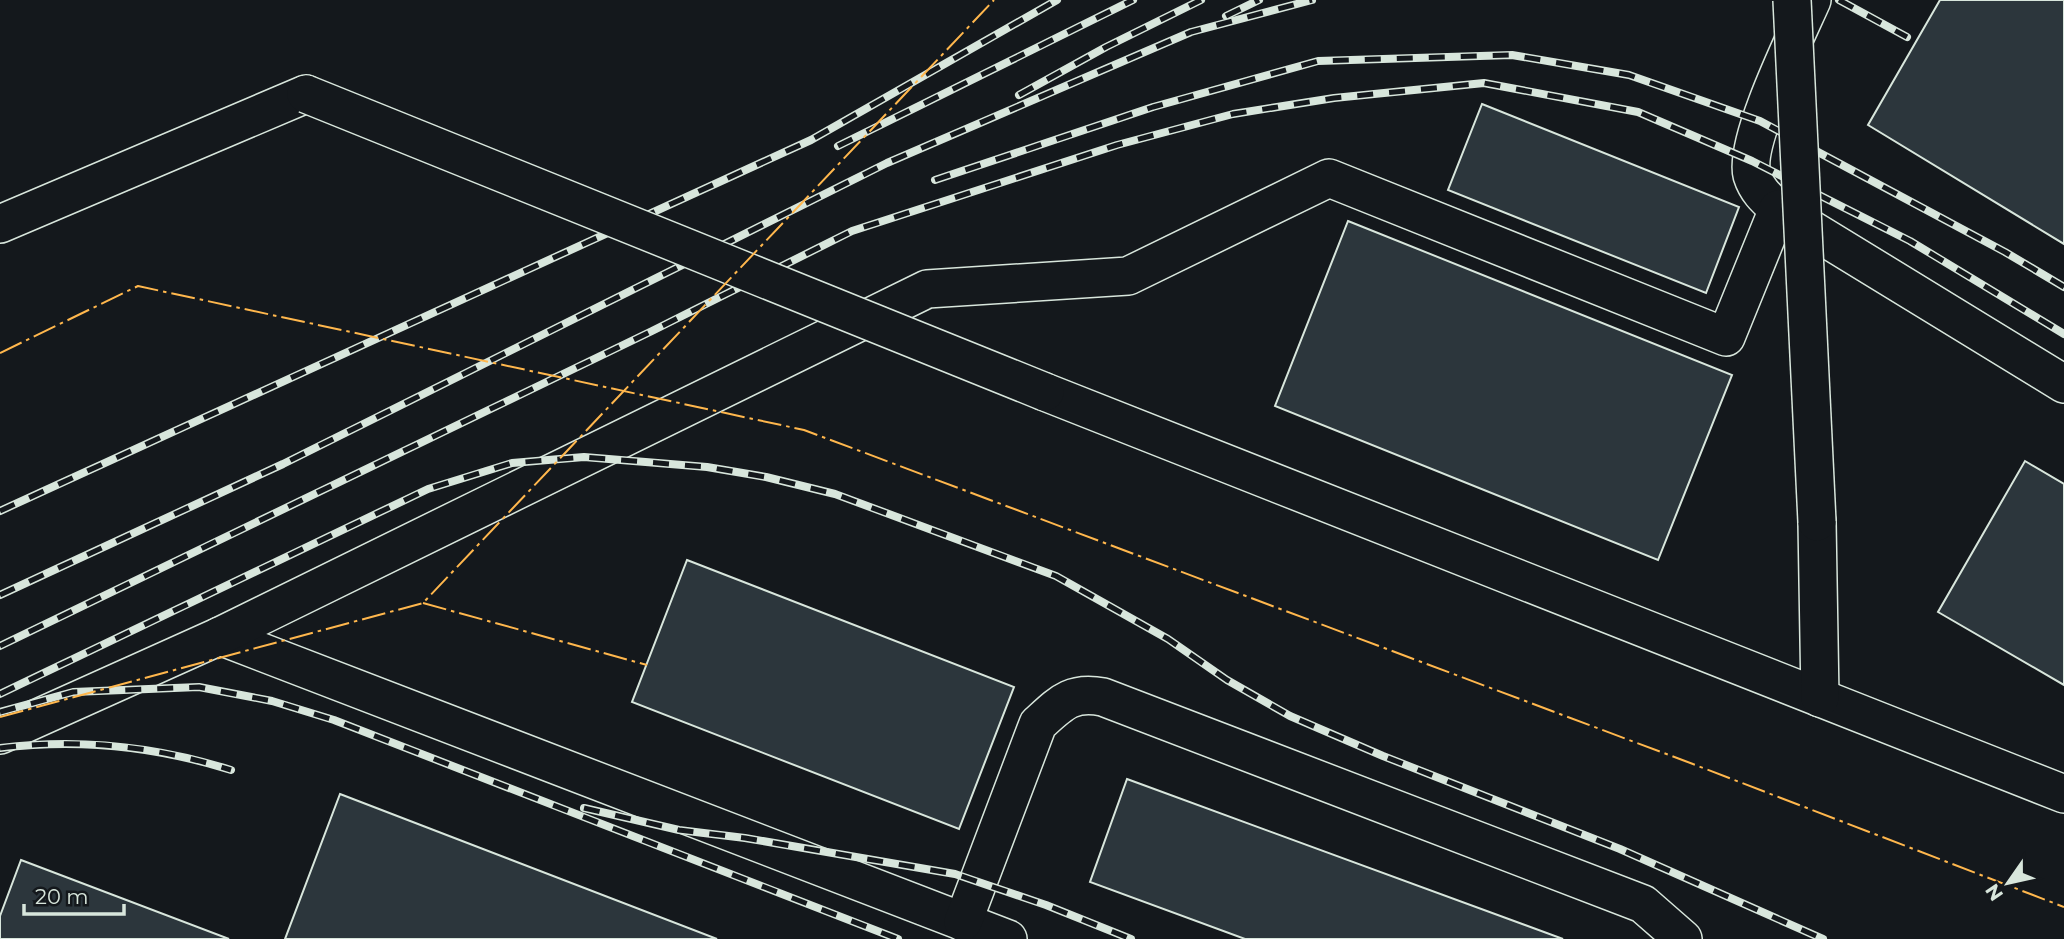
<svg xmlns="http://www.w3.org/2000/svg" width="2064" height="939" font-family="Montserrat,sans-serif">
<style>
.building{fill:#2c363c;stroke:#d8e6dc;stroke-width:2}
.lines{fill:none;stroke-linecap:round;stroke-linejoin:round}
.minor-casing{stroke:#d8e6dc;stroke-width:40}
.minor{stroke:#14181c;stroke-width:37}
.rail-casing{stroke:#d8e6dc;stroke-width:8}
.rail{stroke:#14181c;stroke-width:5;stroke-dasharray:16;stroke-linecap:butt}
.minor-bridge-casing{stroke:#d8e6dc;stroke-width:40;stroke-linecap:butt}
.minor-bridge{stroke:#14181c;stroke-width:37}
.power{stroke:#ffb74d;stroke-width:2;stroke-dasharray:24 5 3.5 5;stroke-linecap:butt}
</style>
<rect width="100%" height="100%" fill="#14181c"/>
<g class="building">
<polygon points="1940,0 2064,0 2064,244 1868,125"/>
<polygon points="1482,104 1739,207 1706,293 1448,190"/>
<polygon points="1348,221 1732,375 1658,560 1275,406"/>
<polygon points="2025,461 2064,484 2064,685 1938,612"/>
<polygon points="687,560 1014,687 959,829 632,702"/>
<polygon points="1127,779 1563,939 1245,939 1090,882"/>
<polygon points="340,794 717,939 285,939"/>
<polygon points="21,860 229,939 0,939 0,916"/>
</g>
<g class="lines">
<defs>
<g id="minor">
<path d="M1812,0C1797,34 1743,142 1752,175C1757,191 1767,199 1778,209L2064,384"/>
<polyline points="0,224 306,94"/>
<polyline points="1045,392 2064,794"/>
<polyline points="1817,522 1820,698"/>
<polyline points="220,636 1008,939"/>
<polyline points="0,735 220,636 927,289 1128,276 1329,178 1726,337 1778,209"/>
<path d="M963,922L1038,724C1061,703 1071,691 1103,697L1643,904L1683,939"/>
</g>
</defs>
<use href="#minor" class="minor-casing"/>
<use href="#minor" class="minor"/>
<defs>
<g id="rail">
<polyline points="1839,0 1907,37"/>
<polyline points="1226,16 1259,0"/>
<polyline points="1019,95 1106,47 1201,0"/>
<polyline points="838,146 1133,0"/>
<polyline points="935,180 1153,107 1318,61 1512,55 1629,75 1760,121 2005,252 2064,287"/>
<polyline points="0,511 811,140 1057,0"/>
<polyline points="0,595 283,464 887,163 1191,32 1312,0"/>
<polyline points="0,646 652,331 852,231 1117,145 1233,114 1334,98 1484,83 1638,112 1752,161 1910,241 2064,334"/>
<polyline points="0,694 428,489 512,463 584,457 707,467 766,477 835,494 1056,576 1168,639 1227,680 1290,716 1383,756 1620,849 1823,939"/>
<polyline points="0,712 73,692 199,687 272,701 334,720 898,939"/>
<path d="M0,748C80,738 155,746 231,770"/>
<polyline points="584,808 679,830 745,838 955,874 1046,905 1131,939"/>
</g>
</defs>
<use href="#rail" class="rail-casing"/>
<use href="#rail" class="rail"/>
<defs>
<g id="minor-bridge">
<polyline points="1792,0 1817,522"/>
<polyline points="306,94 1045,392"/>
</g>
</defs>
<use href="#minor-bridge" class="minor-bridge-casing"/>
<use href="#minor-bridge" class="minor-bridge"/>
<g class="power">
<polyline points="0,353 138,286 804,430 1685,761 2064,907"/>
<polyline points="423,603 647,665"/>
<polyline points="0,717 423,603 994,0"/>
</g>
</g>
<g transform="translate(2008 883) rotate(236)" stroke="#14181c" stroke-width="5" paint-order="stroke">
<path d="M0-5L12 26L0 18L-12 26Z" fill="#d8e6dc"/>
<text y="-10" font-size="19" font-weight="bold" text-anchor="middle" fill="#d8e6dc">N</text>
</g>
<path d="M24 904v10h100v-10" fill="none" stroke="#d8e6dc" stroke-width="3.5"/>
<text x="35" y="904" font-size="21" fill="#d8e6dc" stroke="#14181c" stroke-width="5" paint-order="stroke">20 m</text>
</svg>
